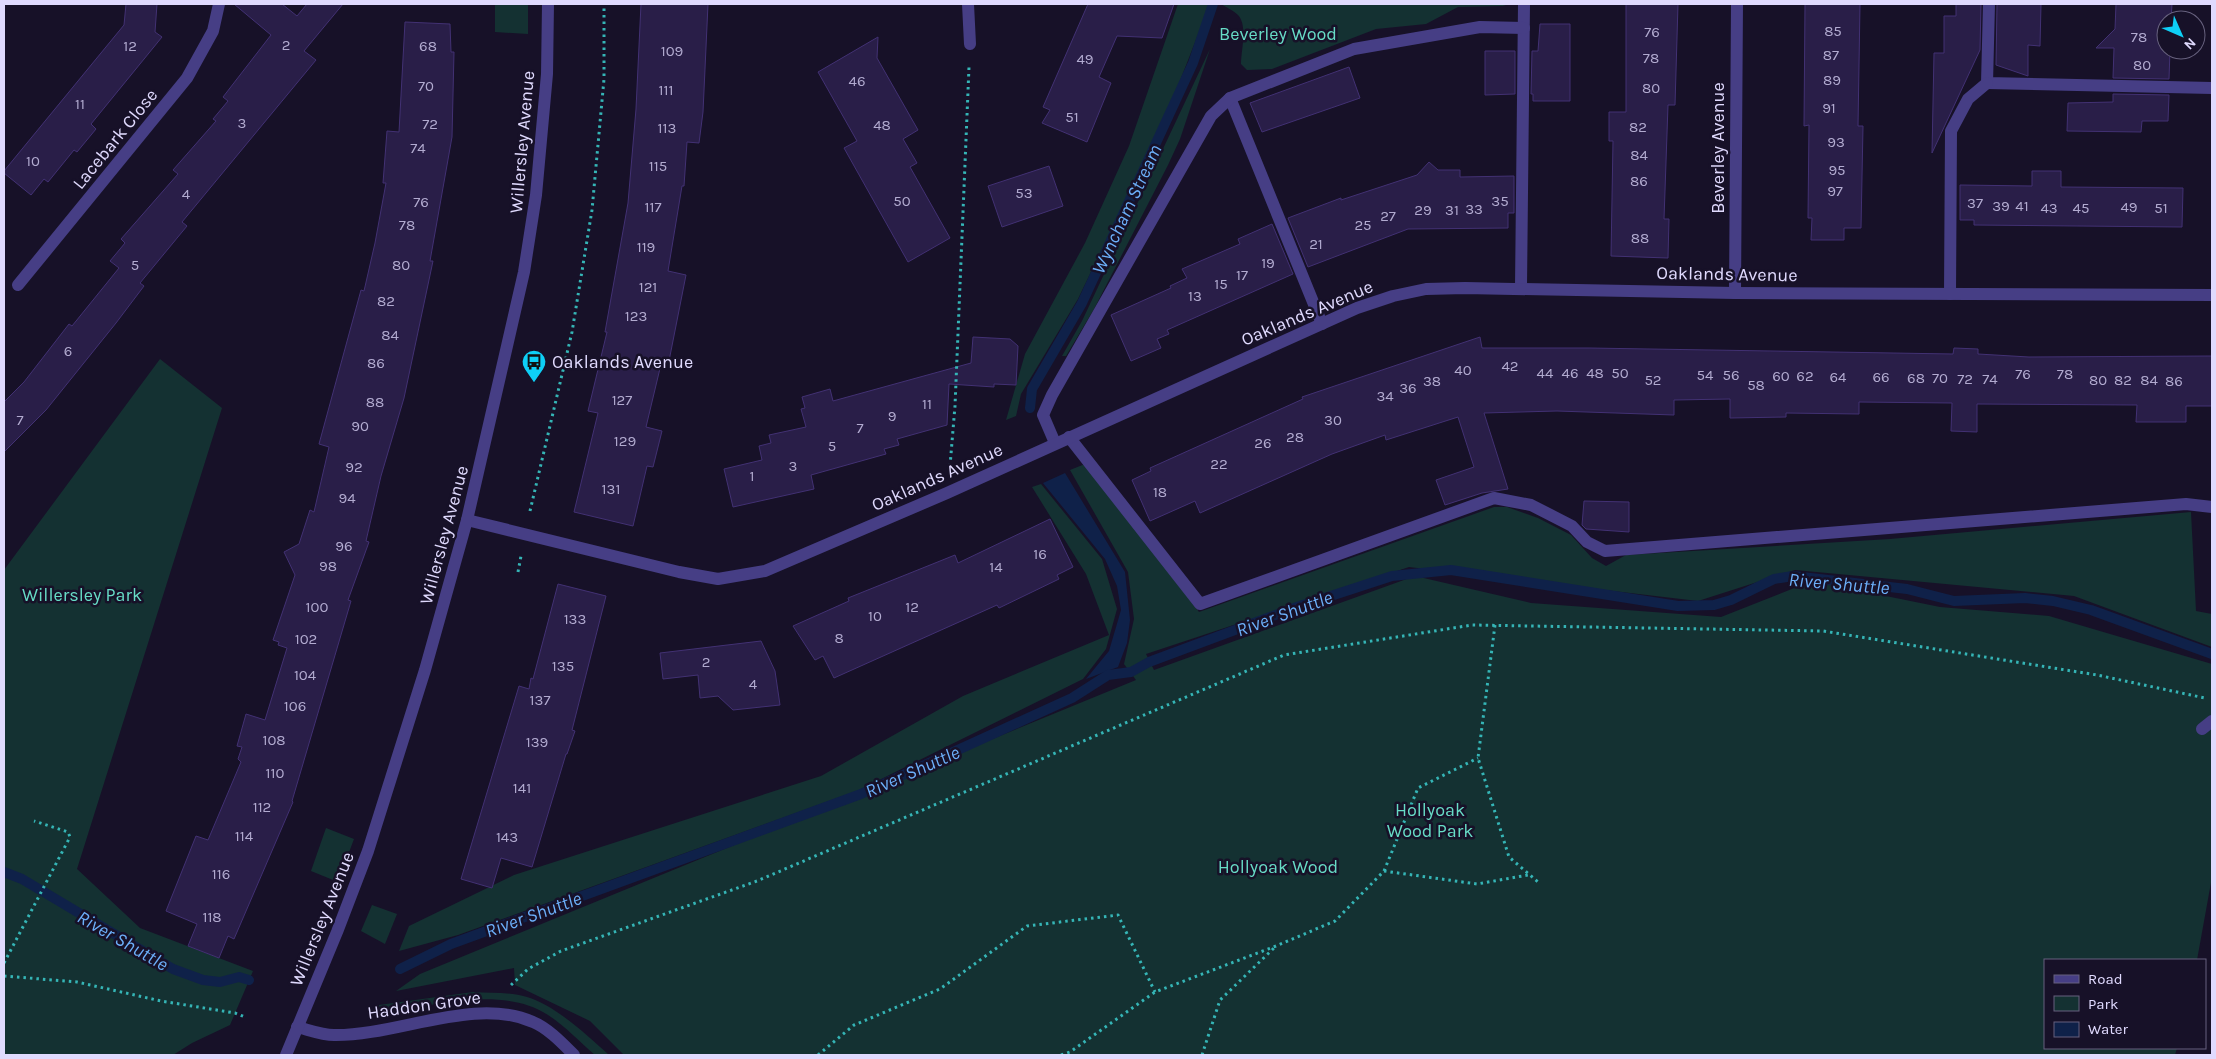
<svg xmlns="http://www.w3.org/2000/svg" width="2216" height="1059" font-family="Karla,sans-serif">
<style>
.green{fill:#143132}
.water{fill:#0f2149}
.lines{fill:none;stroke-linecap:round;stroke-linejoin:round}
.stream{stroke:#0f2149;stroke-width:10}
.building{fill:#291e48;stroke:#423173}
.path{stroke:#35b5b6;stroke-width:3;stroke-dasharray:2.5 4;stroke-linecap:butt}
.service{stroke:#463e85;stroke-width:12}
.minor{stroke:#463e85;stroke-width:12}
.tertiary{stroke:#463e85;stroke-width:12}
.labels{text-anchor:middle;stroke-width:5;stroke-linejoin:round;paint-order:stroke}
.number-label{font-size:15px;fill:#b2abd0}
.park-label{font-size:18px;fill:#67dcc6;stroke:#171128}
.street-label{font-size:18px;fill:#e0dafe;stroke:#171128}
.poi-label{font-size:18px;fill:#e0dafe;stroke:#171128;text-anchor:start}
.water-label{font-size:19px;font-style:italic;fill:#6caff9;stroke:#171128}
</style>
<rect width="100%" height="100%" fill="#171128"/>
<g class="green">
<polygon points="495,4 528,4 528,34 495,32"/>
<polygon points="1178,4 1210,4 1167,114 1078,299 1021,394 1016,416 1006,420 1025,354 1085,243 1129,146"/>
<path d="M1221,4H1509L1503,6L1458,7L1426,24L1376,29L1272,69L1247,70L1241,64C1241,50 1248,26 1238,15C1234,11 1226,7 1221,4Z"/>
<polygon points="1210,49 1180,139 1168,165 1094,309 1066,356 1062,356 1082,321"/>
<polygon points="160,359 222,408 77,869 140,928 253,971 230,1025 192,1043 173,1055 4,1055 4,570"/>
<polygon points="1085,464 1199,612 1494,507 1507,507 1538,518 1571,535 1592,558 1606,566 1626,555 1890,539 2191,512 2196,611 2212,614 2212,647 2074,596 1795,570 1698,601 1409,567 1146,654 1154,670 1415,576 1531,603 1721,617 1812,581 1940,607 2049,616 2212,664 2212,877 2197,960 2045,960 2045,1048 2177,1048 2175,1055 624,1055 590,1021 515,985 514,968 396,991 420,974 1136,680 1124,664 1134,619 1128,572 1070,470"/>
<polygon points="1041,484 1102,559 1117,609 1106,649 1083,679 857,791 458,935 399,951 409,926 514,875 821,776 963,696 1109,635 1086,574 1032,487"/>
<polygon points="326,828 354,839 338,882 311,871"/>
<polygon points="372,905 397,914 385,944 361,931"/>
<path d="M473,992C491,993 509,992 527,997C555,1005 588,1036 609,1055H595C580,1042 565,1026 548,1015C500,984 428,1007 375,1015L379,1005Z"/>
</g>
<polygon class="water" points="1065,473 1125,572 1130,620 1127,643 1118,667 1086,679 1109,651 1121,610 1117,586 1105,559 1043,483"/>
<g class="lines">
<g class="stream">
<polyline points="1030,408 1032,389 1082,303 1193,63 1213,4"/>
<polyline points="4,872 22,879 173,969 203,980 220,982 239,977 249,980"/>
<polyline points="400,969 451,944 861,794 1072,698 1108,675 1131,672 1149,662 1297,607 1392,576 1451,570 1678,606 1714,605 1731,600 1774,579 1793,576 1907,589 1954,601 2025,598 2053,601 2091,610 2212,654"/>
</g>
</g>
<g class="building">
<polygon points="126,4 157,4 155,32 162,37 91,124 96,129 77,152 74,150 48,182 44,179 31,195 4,173 4,171 124,25"/>
<polygon points="234,4 282,4 297,16 307,4 343,4 304,51 316,60 182,222 187,226 140,283 144,286 116,323 46,410 4,452 4,402 24,382 69,324 72,326 119,268 110,261 125,243 121,239 178,174 173,170 216,121 213,119 228,101 223,97 271,35"/>
<polygon points="641,4 708,4 703,112 699,143 687,142 684,186 682,186 668,271 686,275 669,361 662,360 646,427 662,431 653,467 647,466 633,526 574,512 598,413 588,411 607,332 605,332 628,203 636,109"/>
<polygon points="1088,4 1174,4 1162,38 1117,36 1099,77 1111,83 1087,142 1042,123 1050,110 1043,107"/>
<polygon points="1626,4 1678,4 1675,105 1668,105 1664,219 1669,219 1668,258 1611,256 1613,141 1609,141 1609,112 1626,112"/>
<polygon points="1805,4 1860,4 1858,126 1863,126 1861,228 1844,228 1844,240 1811,240 1812,218 1808,218 1809,125 1804,126"/>
<polygon points="1956,4 1981,4 1980,50 1932,153 1934,53 1944,53 1944,16 1956,16"/>
<polygon points="1997,4 2041,4 2040,46 2028,45 2028,76 1996,65"/>
<polygon points="2116,4 2172,4 2171,20 2166,20 2166,50 2170,50 2169,79 2113,78 2114,48 2096,48 2115,29"/>
<polygon points="405,22 450,24 451,52 454,52 452,137 430,261 433,261 404,398 381,476 366,541 369,542 348,600 351,601 292,801 293,802 234,939 228,936 219,958 188,946 197,924 166,911 196,836 208,840 241,762 238,759 242,747 237,746 246,714 265,720 287,648 278,645 279,642 273,640 295,575 284,552 299,544 310,510 314,512 329,447 319,444 361,290 364,291 375,243 386,183 383,183 387,131 399,132"/>
<polygon points="1540,24 1570,24 1570,101 1533,101 1533,94 1531,94 1532,51 1538,51"/>
<polygon points="878,37 877,58 918,130 903,139 917,163 910,167 950,238 908,262 844,148 857,141 818,72"/>
<polygon points="1485,51 1515,51 1515,94 1485,95"/>
<polygon points="1349,67 1360,98 1262,132 1250,103"/>
<polygon points="2113,94 2169,95 2168,121 2142,121 2141,132 2067,131 2068,103 2113,102"/>
<polygon points="1429,162 1438,170 1460,170 1460,177 1514,176 1514,213 1508,213 1508,228 1408,229 1308,267 1288,218 1341,198 1341,200 1417,175"/>
<polygon points="1049,166 1063,206 1002,227 988,186"/>
<polygon points="2032,171 2061,171 2061,187 2183,188 2182,227 1974,225 1974,220 1960,220 1960,185 2032,186"/>
<polygon points="1272,224 1293,274 1167,330 1169,334 1157,339 1161,348 1131,361 1111,315 1171,288 1170,286 1187,278 1182,269 1240,244 1238,239"/>
<polygon points="973,337 1010,339 1018,346 1016,385 994,384 994,387 949,384 947,425 897,439 899,445 884,449 886,454 811,475 814,489 733,507 724,469 762,460 759,446 771,443 769,435 806,427 801,409 805,408 802,397 830,389 833,401 971,363"/>
<polygon points="1480,337 1482,348 1589,348 1953,354 1954,348 1978,349 1978,354 2029,357 2212,356 2212,406 2186,406 2186,422 2136,422 2137,405 1977,404 1977,432 1951,431 1952,403 1859,402 1859,414 1786,413 1786,417 1730,418 1730,399 1674,400 1674,415 1557,411 1484,413 1508,489 1482,493 1445,505 1436,480 1474,467 1458,417 1386,440 1385,435 1332,454 1200,513 1195,501 1150,521 1132,480 1151,471 1150,468 1303,399 1302,397"/>
<polygon points="1584,501 1629,502 1629,532 1586,529 1582,525"/>
<polygon points="1050,519 1073,567 1057,575 1059,579 999,608 997,605 834,678 823,656 815,660 793,626 849,601 848,598 955,555 958,563"/>
<polygon points="558,584 606,596 572,730 575,731 567,754 566,754 532,867 501,858 492,888 461,879 519,686 529,689 531,678 533,679"/>
<polygon points="761,641 775,671 780,705 733,710 718,696 700,698 698,675 663,679 660,653"/>
</g>
<g class="lines">
<g class="path">
<polyline points="950,466 955,406 969,67"/>
<polyline points="530,511 572,332 592,210 604,79 604,4"/>
<polyline points="518,572 521,556"/>
<polyline points="1495,625 1478,758 1509,857 1538,882"/>
<polyline points="1384,871 1477,884 1528,875"/>
<polyline points="4,963 70,837 68,832 34,821"/>
<polyline points="4,976 77,982 161,1001 235,1013 245,1017"/>
<polyline points="511,985 528,969 561,951 757,881 1284,655 1472,625 1823,631 2097,675 2205,698"/>
<polyline points="818,1055 854,1025 940,989 1027,926 1118,915 1155,992"/>
<polyline points="1061,1055 1070,1052 1155,992 1276,946 1335,921 1384,871 1418,788 1478,758"/>
<polyline points="1202,1055 1220,1000 1274,948"/>
</g>
<g class="service">
<polyline points="1989,4 1987,83 2212,88"/>
<polyline points="1230,98 1322,324"/>
<polyline points="1521,287 1524,4"/>
<polyline points="1950,294 1951,131 1968,99 1987,83"/>
<polyline points="1069,437 1200,604 1494,498 1531,505 1572,526 1587,542 1605,551 2186,504 2212,507"/>
<polyline points="1055,443 1043,415 1052,395 1211,116 1230,98 1354,49 1480,27 1524,28"/>
<polyline points="2202,729 2212,721"/>
</g>
<g class="minor">
<polyline points="968,4 970,44"/>
<polyline points="18,285 187,78 213,31 219,4"/>
<polyline points="1735,293 1737,4"/>
<polyline points="467,520 679,572 718,579 765,571 947,493 1357,308 1393,296 1426,289 1465,288 1735,293 2212,295"/>
<path d="M297,1027C309,1030 322,1035 334,1035C397,1036 475,996 533,1022C548,1028 563,1044 574,1055"/>
</g>
<polyline class="tertiary" points="286,1055 337,932 368,851 425,670 467,520 524,272 536,195 547,74 548,4"/>
</g>
<defs>
<symbol id="bus-pin" viewBox="-11 -11 22 30"><path d="M0 17L-7.5 6A9.5 9.5 0 1 1 7.5 6Z" fill="#0ecff6" stroke="#171128"/><path d="M-5-6H5V4H4V6H2V4H-2V6H-4V4H-5ZM-3.5-4V0h7V-4ZM-3.5 1.2v1.5H-2V1.2ZM2 1.2v1.5H3.5V1.2Z" fill="#111"/></symbol>
</defs>
<g fill-rule="evenodd">
<use href="#bus-pin" x="520" y="348" width="28" height="38"/>
</g>
<g class="labels">
<g class="number-label">
<text x="1833" y="36">85</text>
<text x="1652" y="37">76</text>
<text x="2139" y="42">78</text>
<text x="286" y="50">2</text>
<text x="130" y="51">12</text>
<text x="428" y="51">68</text>
<text x="672" y="56">109</text>
<text x="1831" y="60">87</text>
<text x="1651" y="63">78</text>
<text x="1085" y="64">49</text>
<text x="2142" y="70">80</text>
<text x="1832" y="85">89</text>
<text x="857" y="86">46</text>
<text x="426" y="91">70</text>
<text x="1651" y="93">80</text>
<text x="666" y="95">111</text>
<text x="80" y="109">11</text>
<text x="1829" y="113">91</text>
<text x="1072" y="122">51</text>
<text x="242" y="128">3</text>
<text x="430" y="129">72</text>
<text x="882" y="130">48</text>
<text x="1638" y="132">82</text>
<text x="667" y="133">113</text>
<text x="1836" y="147">93</text>
<text x="418" y="153">74</text>
<text x="1639" y="160">84</text>
<text x="33" y="166">10</text>
<text x="658" y="171">115</text>
<text x="1837" y="175">95</text>
<text x="1639" y="186">86</text>
<text x="1835" y="196">97</text>
<text x="1024" y="198">53</text>
<text x="186" y="199">4</text>
<text x="902" y="206">50</text>
<text x="1500" y="206">35</text>
<text x="421" y="207">76</text>
<text x="1975" y="208">37</text>
<text x="2001" y="211">39</text>
<text x="2022" y="211">41</text>
<text x="653" y="212">117</text>
<text x="2129" y="212">49</text>
<text x="2049" y="213">43</text>
<text x="2081" y="213">45</text>
<text x="2161" y="213">51</text>
<text x="1474" y="214">33</text>
<text x="1423" y="215">29</text>
<text x="1452" y="215">31</text>
<text x="1388" y="221">27</text>
<text x="407" y="230">78</text>
<text x="1363" y="230">25</text>
<text x="1640" y="243">88</text>
<text x="1316" y="249">21</text>
<text x="646" y="252">119</text>
<text x="1268" y="268">19</text>
<text x="135" y="270">5</text>
<text x="401" y="270">80</text>
<text x="1242" y="280">17</text>
<text x="1221" y="289">15</text>
<text x="648" y="292">121</text>
<text x="1195" y="301">13</text>
<text x="386" y="306">82</text>
<text x="636" y="321">123</text>
<text x="390" y="340">84</text>
<text x="68" y="356">6</text>
<text x="376" y="368">86</text>
<text x="1510" y="371">42</text>
<text x="1463" y="375">40</text>
<text x="1545" y="378">44</text>
<text x="1570" y="378">46</text>
<text x="1595" y="378">48</text>
<text x="1620" y="378">50</text>
<text x="2023" y="379">76</text>
<text x="2065" y="379">78</text>
<text x="1705" y="380">54</text>
<text x="1731" y="380">56</text>
<text x="1781" y="381">60</text>
<text x="1805" y="381">62</text>
<text x="1838" y="382">64</text>
<text x="1881" y="382">66</text>
<text x="1916" y="383">68</text>
<text x="1940" y="383">70</text>
<text x="1965" y="384">72</text>
<text x="1990" y="384">74</text>
<text x="1653" y="385">52</text>
<text x="2098" y="385">80</text>
<text x="2123" y="385">82</text>
<text x="2149" y="385">84</text>
<text x="1432" y="386">38</text>
<text x="2174" y="386">86</text>
<text x="1756" y="390">58</text>
<text x="1408" y="393">36</text>
<text x="1385" y="401">34</text>
<text x="622" y="405">127</text>
<text x="375" y="407">88</text>
<text x="927" y="409">11</text>
<text x="892" y="421">9</text>
<text x="20" y="425">7</text>
<text x="1333" y="425">30</text>
<text x="360" y="431">90</text>
<text x="860" y="433">7</text>
<text x="1295" y="442">28</text>
<text x="625" y="446">129</text>
<text x="1263" y="448">26</text>
<text x="832" y="451">5</text>
<text x="1219" y="469">22</text>
<text x="793" y="471">3</text>
<text x="354" y="472">92</text>
<text x="752" y="481">1</text>
<text x="611" y="494">131</text>
<text x="1160" y="497">18</text>
<text x="347" y="503">94</text>
<text x="344" y="551">96</text>
<text x="1040" y="559">16</text>
<text x="328" y="571">98</text>
<text x="996" y="572">14</text>
<text x="317" y="612">100</text>
<text x="912" y="612">12</text>
<text x="875" y="621">10</text>
<text x="575" y="624">133</text>
<text x="839" y="643">8</text>
<text x="306" y="644">102</text>
<text x="706" y="667">2</text>
<text x="563" y="671">135</text>
<text x="305" y="680">104</text>
<text x="753" y="689">4</text>
<text x="540" y="705">137</text>
<text x="295" y="711">106</text>
<text x="274" y="745">108</text>
<text x="537" y="747">139</text>
<text x="275" y="778">110</text>
<text x="522" y="793">141</text>
<text x="262" y="812">112</text>
<text x="244" y="841">114</text>
<text x="507" y="842">143</text>
<text x="221" y="879">116</text>
<text x="212" y="922">118</text>
</g>
<g class="park-label">
<text x="1278" y="40">Beverley Wood</text>
<text x="82" y="601">Willersley Park</text>
<text x="1430" y="816">Hollyoak<tspan x="1430" dy="21">Wood Park</tspan></text>
<text x="1278" y="873">Hollyoak Wood</text>
</g>
<g class="street-label">
<text transform="translate(115 139) rotate(-51)" y="6">Lacebark Close</text>
<text transform="translate(522 142) rotate(-85)" y="6">Willersley Avenue</text>
<text transform="translate(1718 148) rotate(-90)" y="6">Beverley Avenue</text>
<text transform="translate(1727 274) rotate(1)" y="6">Oaklands Avenue</text>
<text transform="translate(1307 313) rotate(-23)" y="6">Oaklands Avenue</text>
<text transform="translate(937 477) rotate(-24)" y="6">Oaklands Avenue</text>
<text transform="translate(444 535) rotate(-75)" y="6">Willersley Avenue</text>
<text transform="translate(322 919) rotate(-68)" y="6">Willersley Avenue</text>
<text transform="translate(424 1005) rotate(-8)" y="6">Haddon Grove</text>
</g>
<g class="poi-label">
<text x="552" y="368">Oaklands Avenue</text>
</g>
<g class="water-label">
<text transform="translate(1126 209) rotate(-65)" y="7">Wyncham Stream</text>
<text transform="translate(1839 583) rotate(5)" y="7">River Shuttle</text>
<text transform="translate(1284 613) rotate(-20)" y="7">River Shuttle</text>
<text transform="translate(912 771) rotate(-24)" y="7">River Shuttle</text>
<text transform="translate(533 914) rotate(-20)" y="7">River Shuttle</text>
<text transform="translate(123 940) rotate(30)" y="7">River Shuttle</text>
</g>
</g>
<rect width="2216" height="1059" fill="none" stroke="#e0dafe" stroke-width="10"/>
<rect x="2044" y="959" width="162" height="90" fill="#171128" stroke="#67617e"/>
<rect x="2054" y="975" width="25" height="8" fill="#463e85" stroke="#67617e"/>
<text x="2088" y="984" font-size="15" fill="#e0dafe">Road</text>
<rect x="2054" y="996" width="25" height="15" fill="#143132" stroke="#67617e"/>
<text x="2088" y="1009" font-size="15" fill="#e0dafe">Park</text>
<rect x="2054" y="1022" width="25" height="15" fill="#0f2149" stroke="#67617e"/>
<text x="2088" y="1034" font-size="15" fill="#e0dafe">Water</text>
<g transform="translate(2181 35) rotate(135)"><circle r="24" fill="#171128" stroke="#67617e"/>
<path d="M0-4L9 19L0 12L-9 19Z" fill="#0ecff6"/>
<text y="-8" font-size="14" font-weight="bold" text-anchor="middle" fill="#e0dafe">N</text>
</g>
</svg>
